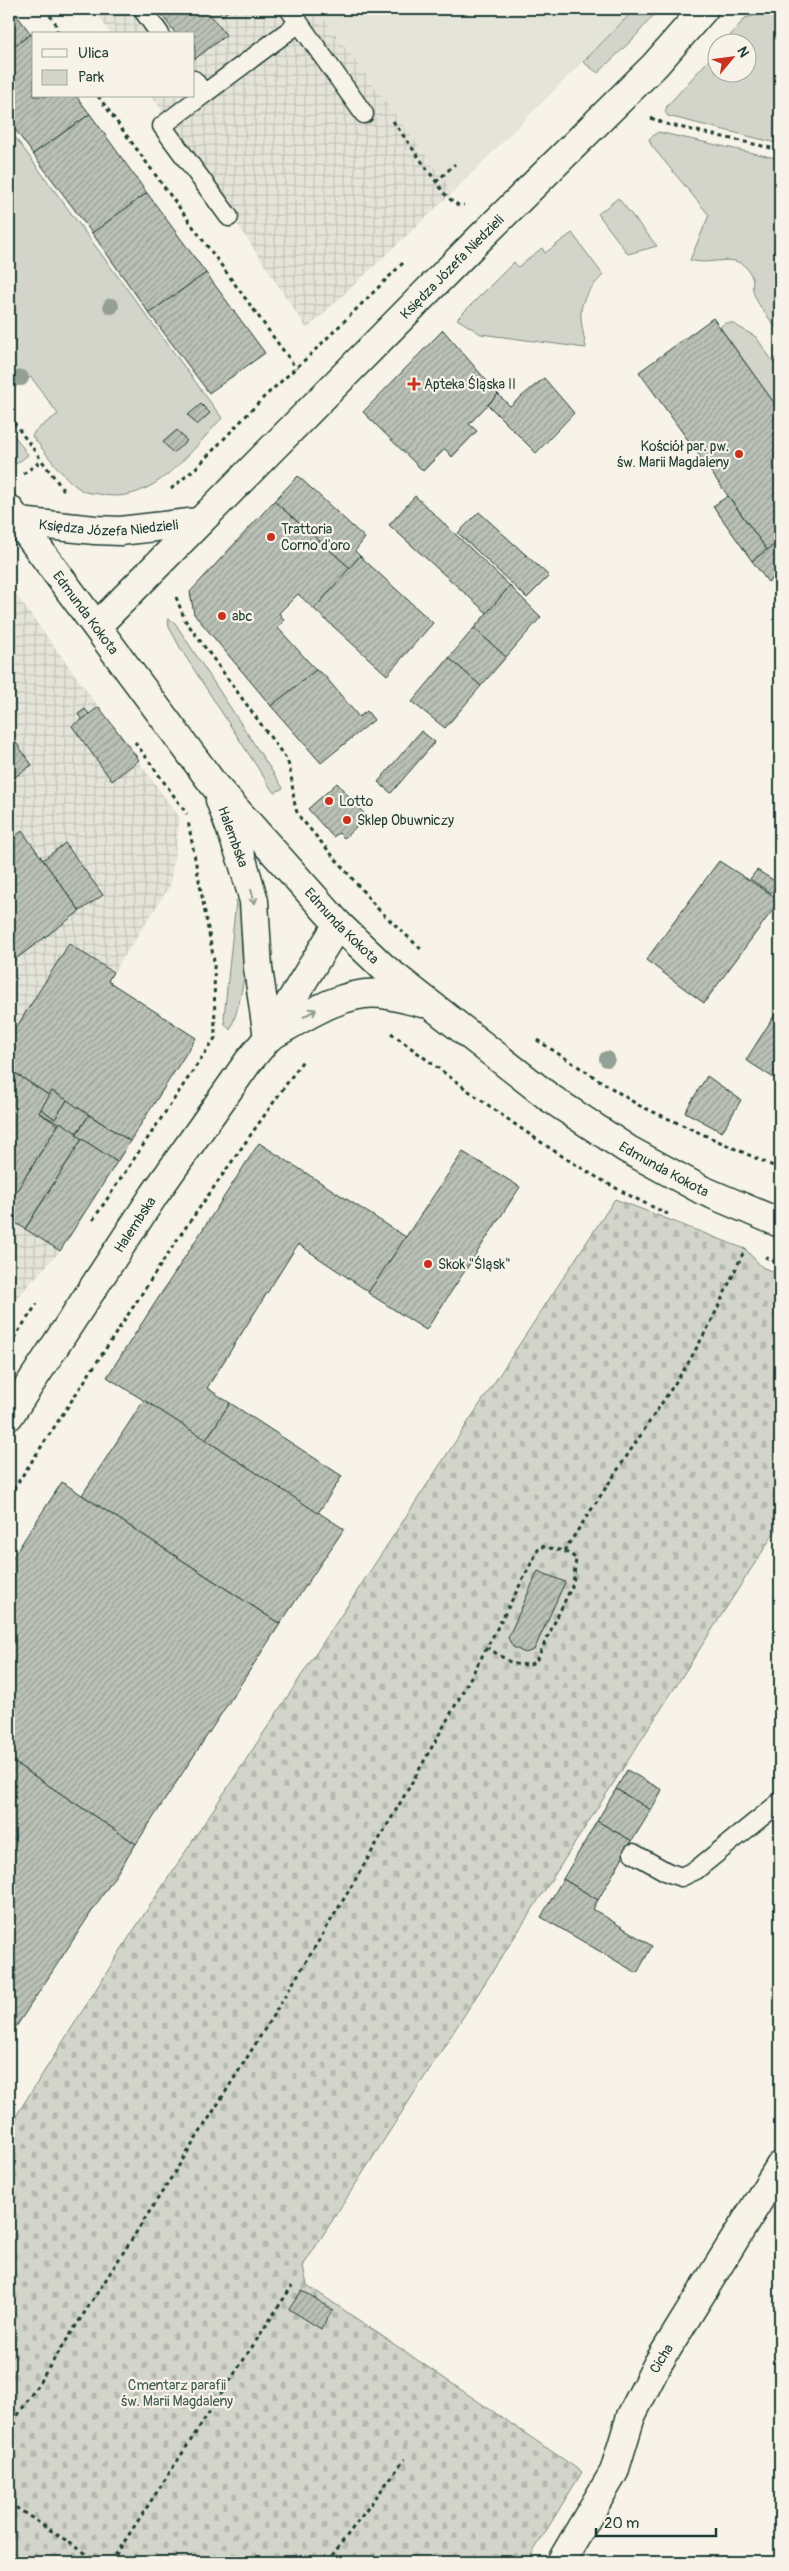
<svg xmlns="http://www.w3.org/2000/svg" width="789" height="2571" font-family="Pangolin,sans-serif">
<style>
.built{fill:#e5e4d9}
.industrial{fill:url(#industrial-grid)}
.green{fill:#d3d5ca;stroke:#79897f}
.cemetery{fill:url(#cemetery-stones);stroke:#79897f}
.building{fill:url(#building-hatch);stroke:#1f3d34}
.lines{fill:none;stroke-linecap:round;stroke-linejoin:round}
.service-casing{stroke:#1f3d34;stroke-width:21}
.minor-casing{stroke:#1f3d34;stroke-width:31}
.tertiary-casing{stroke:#1f3d34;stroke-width:31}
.path{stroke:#1f3d34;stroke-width:3;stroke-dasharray:4 4;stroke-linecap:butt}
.service{stroke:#f7f3e8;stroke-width:18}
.minor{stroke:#f7f3e8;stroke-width:28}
.tertiary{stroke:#f7f3e8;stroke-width:28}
.tree{fill:#949f96}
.oneway{stroke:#8b988e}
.poi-dot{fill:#c8321e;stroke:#f7f3e8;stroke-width:2}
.labels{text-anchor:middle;stroke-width:4.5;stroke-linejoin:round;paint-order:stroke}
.street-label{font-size:14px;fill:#1f3d34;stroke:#f7f3e8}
.poi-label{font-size:14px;fill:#1f3d34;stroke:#f7f3e8;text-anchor:start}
.park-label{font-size:14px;fill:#435b52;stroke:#f7f3e8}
</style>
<defs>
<pattern id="industrial-grid" width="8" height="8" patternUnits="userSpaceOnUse" patternTransform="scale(1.25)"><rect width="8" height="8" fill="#e5e4d9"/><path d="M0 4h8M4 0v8" fill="none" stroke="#c4c4bb"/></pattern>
<pattern id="cemetery-stones" width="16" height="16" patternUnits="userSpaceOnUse" patternTransform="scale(1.25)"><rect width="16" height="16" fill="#d3d5ca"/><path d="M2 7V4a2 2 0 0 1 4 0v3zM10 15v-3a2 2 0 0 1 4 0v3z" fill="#b5b8ae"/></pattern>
<pattern id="building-hatch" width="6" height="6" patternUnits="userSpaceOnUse" patternTransform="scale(1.25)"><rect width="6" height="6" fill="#bbc1b6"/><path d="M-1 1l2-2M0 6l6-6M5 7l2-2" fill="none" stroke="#979e95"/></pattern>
</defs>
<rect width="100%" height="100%" fill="#f7f3e8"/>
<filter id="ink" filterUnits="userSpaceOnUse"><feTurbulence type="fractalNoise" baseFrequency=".02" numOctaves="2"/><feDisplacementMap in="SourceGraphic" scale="10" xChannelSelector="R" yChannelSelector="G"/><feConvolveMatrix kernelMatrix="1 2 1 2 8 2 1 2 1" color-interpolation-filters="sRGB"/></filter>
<g filter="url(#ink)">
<polygon class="built" points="317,9 635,9 453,192"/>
<g class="industrial">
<polygon points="94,9 317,9 453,192 307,329 152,96 194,96 194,34 111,34"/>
<polygon points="9,585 180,818 170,886 108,981 196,1038 60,1251 9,1306"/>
</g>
<g class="green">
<polygon points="635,9 659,9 633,39 598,73 583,62"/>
<polygon points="780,9 780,144 668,116 665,112 667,106 716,52 716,72 746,72 746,42 725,42 745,18"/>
<path d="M9,129L222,418C190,452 152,507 99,494C93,493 85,493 81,490C61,476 47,454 32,436L35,431L58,414L31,377L9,391Z"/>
<path d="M658,132L780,159V333C770,318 749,299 753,280C741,246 714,268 690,260L709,215L651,145L649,139Z"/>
<polygon points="618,198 657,246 628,254 598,214"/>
<path d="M572,233L603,275C575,304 579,310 586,348L481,334L457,319L514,262L518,267L542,248L545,253Z"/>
<polygon points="725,323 732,323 756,337 780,372 780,411 720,327"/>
<polygon points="9,428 28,455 16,464 9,454"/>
<polygon points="168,618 175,623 283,788 274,793 182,651 169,627"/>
<path d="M236,900C253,936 245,995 230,1030L225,1024L224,1018Z"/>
</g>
<polygon class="cemetery" points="615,1199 745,1249 762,1267 780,1275 780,1524 303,2266 307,2285 582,2472 527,2562 9,2562 9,2127 126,1942"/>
<g class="building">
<polygon points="9,9 12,9 31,34 9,50"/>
<polygon points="158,9 206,9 226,35 195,59 194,34 176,34"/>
<polygon points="217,9 231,9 222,16"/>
<polygon points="31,34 34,38 34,96 76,96 90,114 33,154 9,121 9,50"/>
<polygon points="90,114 147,193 92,233 33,154"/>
<polygon points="147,193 206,273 149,313 92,233"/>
<polygon points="206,273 265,353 209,393 149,313"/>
<polygon points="713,318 780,411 780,541 767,550 639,372"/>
<polygon points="443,330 498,394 469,424 477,431 452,457 445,449 423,471 363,412"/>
<polygon points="544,378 574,413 536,453 488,405 498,394 510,406"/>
<polygon points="201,404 210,413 197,425 188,415"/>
<polygon points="177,430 187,441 173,453 163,442"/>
<polygon points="298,476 365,538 355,551 360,556 350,568 274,501"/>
<polygon points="415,496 510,586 487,613 389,525"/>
<polygon points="728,496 767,550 752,561 713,506"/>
<polygon points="274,501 350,568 314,609 298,594 279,613 284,620 278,628 316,670 271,706 194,614 190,592"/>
<polygon points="479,512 549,576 527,598 458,533"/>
<polygon points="779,541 780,574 768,582 752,561"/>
<polygon points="360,556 433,623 387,675 314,609"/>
<polygon points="510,586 541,617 506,657 474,628"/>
<polygon points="474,628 506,657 481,686 449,658"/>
<polygon points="449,658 481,686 445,728 412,702"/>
<polygon points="316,670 324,675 359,717 367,711 374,720 321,763 271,706"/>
<polygon points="99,707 139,760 112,781 72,726"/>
<polygon points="85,709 89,714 82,720 78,714"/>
<polygon points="421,731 435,742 391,793 378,782"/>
<polygon points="9,733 32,765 9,781"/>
<polygon points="337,783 367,817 344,838 339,833 333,837 308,809"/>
<polygon points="22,831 80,911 9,964 9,840"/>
<polygon points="65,843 103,895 80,911 43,860"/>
<polygon points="719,861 780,900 704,1003 646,960"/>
<polygon points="757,870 778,883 771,893 750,879"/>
<polygon points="69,944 113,972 108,981 196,1038 130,1141 52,1091 50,1096 9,1069 9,1039"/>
<polygon points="779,1008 780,1009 780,1082 746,1060"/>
<polygon points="9,1069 50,1096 39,1113 58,1125 9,1203"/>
<polygon points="707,1076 741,1100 722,1132 685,1112"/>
<polygon points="52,1091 67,1100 55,1119 41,1109"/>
<polygon points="67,1100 89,1115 77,1133 39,1113 41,1109 55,1119"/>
<polygon points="89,1115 130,1141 117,1162 76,1135"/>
<polygon points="60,1122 77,1133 76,1135 82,1139 25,1229 9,1218 9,1203"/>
<polygon points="82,1139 117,1162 60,1251 25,1229"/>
<polygon points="259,1143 406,1237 369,1292 298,1244 207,1388 230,1403 206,1440 107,1377"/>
<polygon points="463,1152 520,1187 426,1330 368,1293"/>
<polygon points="144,1400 344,1529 280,1624 82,1495"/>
<polygon points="230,1403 342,1476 318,1513 206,1440"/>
<polygon points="62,1482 280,1624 136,1844 9,1759 9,1563"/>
<polygon points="538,1571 565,1582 534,1650 525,1653 513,1647 508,1638"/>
<polygon points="9,1759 136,1844 14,2030 9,2026"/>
<polygon points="627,1770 662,1790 651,1810 616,1789"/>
<polygon points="616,1789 651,1810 632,1841 597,1821"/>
<polygon points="597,1821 632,1841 598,1900 563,1879"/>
<polygon points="563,1879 598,1900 593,1909 652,1946 637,1973 541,1917"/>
<polygon points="9,2026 14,2030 9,2038"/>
<polygon points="302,2290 333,2310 321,2329 289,2309"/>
</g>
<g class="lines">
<defs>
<g id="service">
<polyline points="142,9 160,34"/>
<polyline points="289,9 364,114"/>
<polyline points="194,80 204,94 299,23"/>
<polyline points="204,94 162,126 229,217"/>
<polyline points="633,1853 667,1872 681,1877 696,1870 780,1802"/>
</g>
<g id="minor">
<path id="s1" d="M561,2562L614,2472L631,2416L657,2365L780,2166"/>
</g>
<g id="tertiary">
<path id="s2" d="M9,509L214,785L338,924L384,968L550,1098L627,1149L702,1190L780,1223"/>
<path id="s3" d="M19,522L95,530L120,531L198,522"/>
<path id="s4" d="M97,626L471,247L655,65L704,9"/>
<path id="s5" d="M220,800L243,863L254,901L258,968L268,1038"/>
<path d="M271,1036C301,1019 345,989 381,994C395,996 409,1000 423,1003"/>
<path id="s6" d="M9,1416L154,1195L248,1062L268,1038L338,924"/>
</g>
</defs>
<use href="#service" class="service-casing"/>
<use href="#minor" class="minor-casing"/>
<use href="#tertiary" class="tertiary-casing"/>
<g class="path">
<polyline points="45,9 55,22 58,34"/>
<polyline points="745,9 751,11 764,9"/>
<polyline points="98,96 296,368"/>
<polyline points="651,118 666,124 780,150"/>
<polyline points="393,121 447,197 458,205 464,205"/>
<polyline points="436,182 455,164"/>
<polyline points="9,416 65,492"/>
<polyline points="23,474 41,461"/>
<polyline points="171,489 198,466 264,397 309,356 403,263"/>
<path d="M176,597L185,620L287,760C294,778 291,797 298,815L379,910L422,950"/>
<polyline points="135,742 187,814"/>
<path d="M391,1033C479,1098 567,1169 668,1214"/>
<polyline points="537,1040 638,1105 780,1169"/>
<polyline points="93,1220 215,1038 214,961 188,821"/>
<polyline points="765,1257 780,1264"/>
<polyline points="9,1345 37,1304"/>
<polyline points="9,1496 179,1237 304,1059"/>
<polyline points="564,1551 687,1365 711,1322 745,1249"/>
<path d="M9,2429C196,2141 384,1852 540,1546L564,1551L576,1558L573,1584L537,1659L530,1665L513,1664L488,1648"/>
<polyline points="9,2503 99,2562"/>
<polyline points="111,2562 292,2286"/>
<polyline points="327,2562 405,2459"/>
</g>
<use href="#service" class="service"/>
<use href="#minor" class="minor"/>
<use href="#tertiary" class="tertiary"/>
</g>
<g class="tree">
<circle cx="111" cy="306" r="8"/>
<circle cx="21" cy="378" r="8"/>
<circle cx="607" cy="1059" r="8"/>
</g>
<defs><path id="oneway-shaft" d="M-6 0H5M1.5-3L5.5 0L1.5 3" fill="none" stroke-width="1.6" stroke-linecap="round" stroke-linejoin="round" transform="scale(1.25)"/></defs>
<g class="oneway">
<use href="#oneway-shaft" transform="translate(253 897) rotate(76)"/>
<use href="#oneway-shaft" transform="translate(310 1013) rotate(-31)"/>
</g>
</g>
<g class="poi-dot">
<path d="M411.5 376.5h5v5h5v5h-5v5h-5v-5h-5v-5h5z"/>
<circle cx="739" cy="454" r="5"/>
<circle cx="271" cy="537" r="5"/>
<circle cx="222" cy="616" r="5"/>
<circle cx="329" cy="801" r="5"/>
<circle cx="347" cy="820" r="5"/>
<circle cx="428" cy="1264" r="5"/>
</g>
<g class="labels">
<g class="street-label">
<text dy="5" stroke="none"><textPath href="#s4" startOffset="505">Księdza Józefa Niedzieli</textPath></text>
<text dy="5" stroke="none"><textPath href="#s3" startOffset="90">Księdza Józefa Niedzieli</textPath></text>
<text dy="5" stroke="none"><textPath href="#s2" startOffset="129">Edmunda Kokota</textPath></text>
<text dy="5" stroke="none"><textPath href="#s5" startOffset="39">Halembska</textPath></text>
<text dy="5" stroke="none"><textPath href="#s2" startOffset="534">Edmunda Kokota</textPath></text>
<text dy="5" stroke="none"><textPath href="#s2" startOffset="939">Edmunda Kokota</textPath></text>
<text dy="5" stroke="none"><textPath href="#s6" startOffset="229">Halembska</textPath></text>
<text dy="5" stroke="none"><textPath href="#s1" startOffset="228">Cicha</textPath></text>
</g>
<g class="poi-label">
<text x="424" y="389">Apteka Śląska II</text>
<text x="729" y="451" text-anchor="end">Kościół par. pw.<tspan x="729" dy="16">św. Marii Magdaleny</tspan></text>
<text x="281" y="534">Trattoria<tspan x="281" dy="16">Corno d'oro</tspan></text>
<text x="232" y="621">abc</text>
<text x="339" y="806">Lotto</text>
<text x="357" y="825">Sklep Obuwniczy</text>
<text x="438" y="1269">Skok "Śląsk"</text>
</g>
<g class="park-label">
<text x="177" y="2390">Cmentarz parafii<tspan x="177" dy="16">św. Marii Magdaleny</tspan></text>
</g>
</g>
<rect width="789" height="2571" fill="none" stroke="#f7f3e8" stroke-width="30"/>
<rect x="15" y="15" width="759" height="2541" fill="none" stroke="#1f3d34" stroke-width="2" filter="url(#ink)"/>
<rect x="32" y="32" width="162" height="65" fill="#f7f3e8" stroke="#a1aaa0"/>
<rect x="42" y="49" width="25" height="8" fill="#f7f3e8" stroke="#a1aaa0"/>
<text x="78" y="58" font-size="15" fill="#1f3d34">Ulica</text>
<rect x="42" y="70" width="25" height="15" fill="#d3d5ca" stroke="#a1aaa0"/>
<text x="78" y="82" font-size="15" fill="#1f3d34">Park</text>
<g transform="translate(732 58) rotate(61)"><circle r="24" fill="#f7f3e8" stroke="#a1aaa0"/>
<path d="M0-4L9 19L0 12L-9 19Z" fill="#c8321e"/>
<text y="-8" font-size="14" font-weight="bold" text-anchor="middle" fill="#1f3d34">N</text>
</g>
<path d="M596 2528v8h120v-8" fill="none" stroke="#1f3d34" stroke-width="2.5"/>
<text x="604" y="2528" font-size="15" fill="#1f3d34" stroke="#f7f3e8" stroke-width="4" paint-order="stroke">20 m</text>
</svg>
